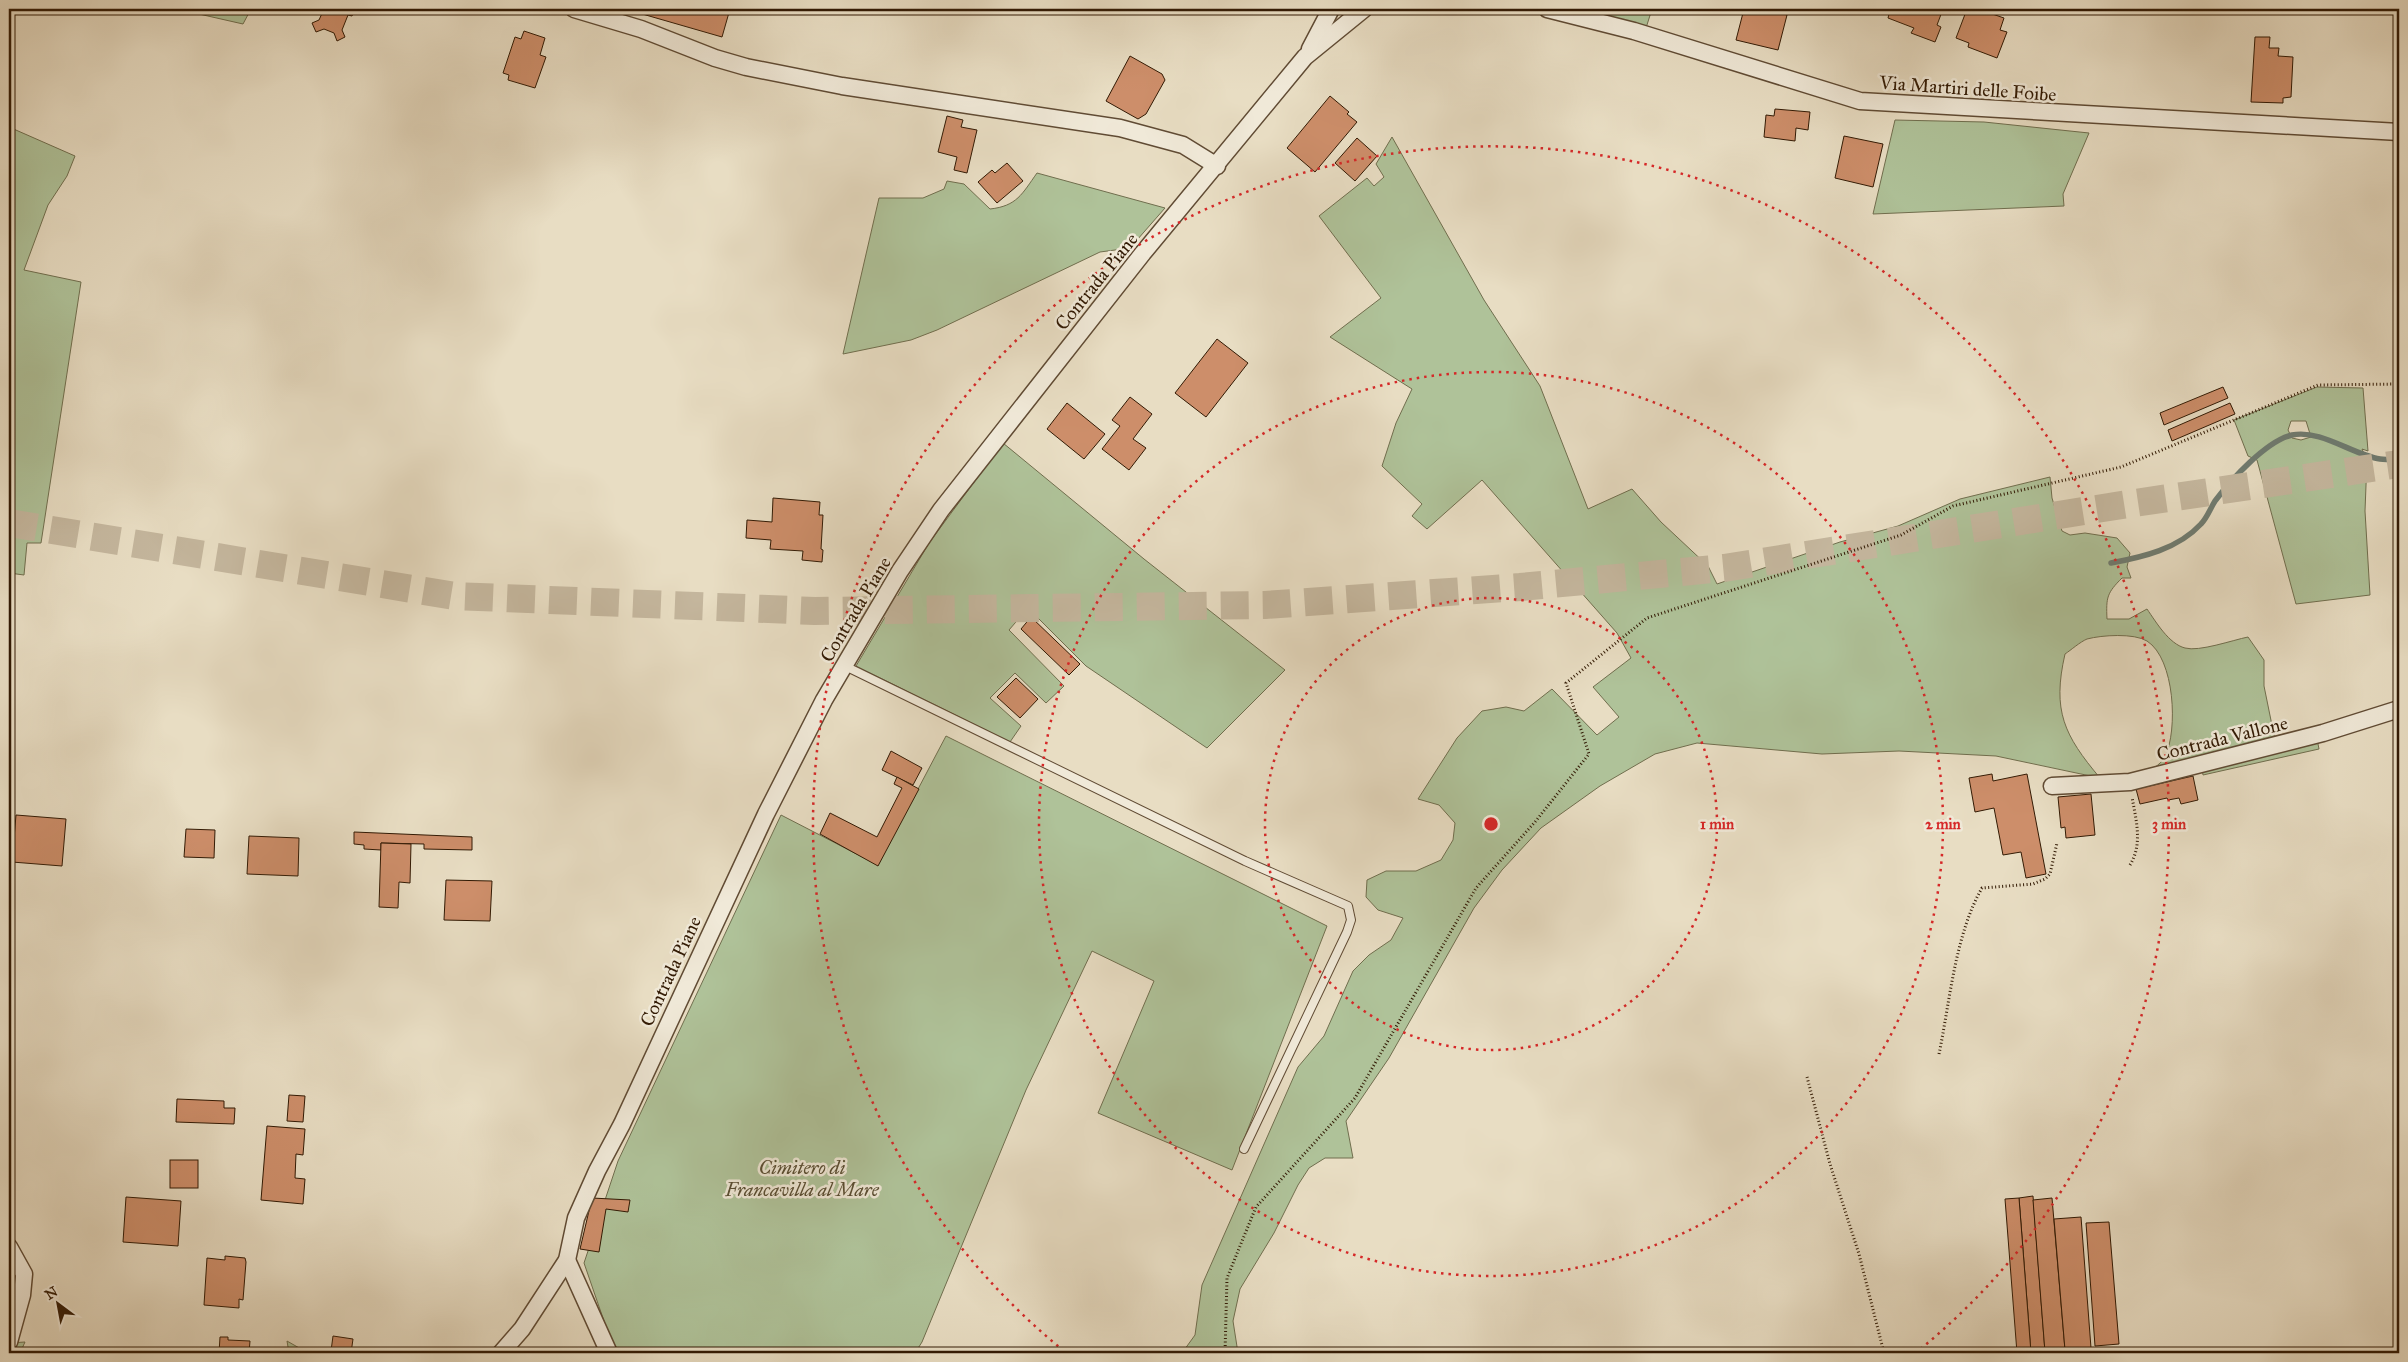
<svg xmlns="http://www.w3.org/2000/svg" width="2408" height="1362" font-family="'IM FELL Great Primer',serif">
<style>
.green{fill:#afc299;stroke:#706e4e;fill-rule:evenodd}
.lines{fill:none;stroke-linecap:round;stroke-linejoin:round}
.stream{stroke:#6f7b70;stroke-width:5.5}
.building{fill:#cd8e6a;stroke:#321a04}
.trunk-tunnel{stroke:#c4b69d;stroke-width:28;stroke-dasharray:28 14;stroke-linecap:butt}
.service-casing{stroke:#604b34;stroke-width:10}
.minor-casing{stroke:#604b34;stroke-width:19}
.path{stroke:#321a04;stroke-width:3;stroke-dasharray:1 2.5;stroke-linecap:butt}
.service{stroke:#f0e9d8;stroke-width:8}
.minor{stroke:#f0e9d8;stroke-width:16}
.ring{fill:none;stroke:#d62828;stroke-width:2.5;stroke-dasharray:2.5 5}
.labels{text-anchor:middle;stroke-width:5;stroke-linejoin:round;paint-order:stroke}
.street-label{font-size:19px;fill:#321a04;stroke:#f0e9d8}
.park-label{font-size:19px;font-style:italic;fill:#584c31;stroke:#f0e9d8}
.centre{fill:#d62828;stroke:#f0e9d8;stroke-width:2.5}
.ring-label{font-size:15px;text-anchor:middle;font-weight:bold;fill:#d62828;stroke:#f0e9d8;stroke-width:5;stroke-linejoin:round;paint-order:stroke}
</style>
<rect width="100%" height="100%" fill="#e8ddc3"/>
<filter id="stains"><feTurbulence type="fractalNoise" baseFrequency=".004" numOctaves="4"/><feColorMatrix values="0 0 0 0 .2 0 0 0 0 .09 0 0 0 0 .02 0 0 0 .5 -.17"/></filter>
<radialGradient id="worn" r=".72"><stop offset=".6" stop-color="#630" stop-opacity="0"/><stop offset="1" stop-color="#630" stop-opacity=".3"/></radialGradient>
<g class="green">
<polygon points="177,9 251,9 243,24"/>
<polygon points="1578,9 1652,9 1646,28"/>
<polygon points="1895,120 1984,122 2089,133 2063,194 2064,206 1873,214"/>
<polygon points="9,127 75,156 67,176 48,205 24,270 81,282 41,543 27,543 24,575 9,573"/>
<path d="M1392,137L1484,300L1540,386L1588,509L1632,489L1661,522L1708,566L1717,584L1840,542L1898,526L1960,499L2050,477L2052,498L2062,531L2070,535L2085,533L2117,538L2130,553L2127,567L2131,578H2122C2107,593 2106,597 2107,619H2129L2147,609C2156,622 2169,644 2185,648C2199,652 2233,640 2248,637L2264,660V686L2275,740L2154,768C2158,765 2163,761 2165,757C2178,730 2175,659 2147,641C2134,633 2102,635 2087,639C2080,642 2071,650 2065,654C2052,711 2064,735 2100,778L1996,756L1899,751L1822,754L1697,743L1655,754L1600,786L1541,828L1502,870L1474,908L1389,1058L1346,1121L1353,1158H1325L1309,1168L1298,1185L1274,1233L1240,1289L1233,1321L1238,1353H1182L1195,1335L1202,1285L1298,1067L1324,1036L1353,971L1369,955L1391,940L1403,918L1378,910L1366,897L1367,880L1386,871H1416L1441,860L1453,840L1455,823L1439,805L1418,799L1457,738L1482,711L1506,707L1524,711L1552,689L1597,735L1619,717L1593,687L1631,658L1617,633L1482,480L1427,529L1412,516L1422,504L1382,466L1396,423L1412,389L1330,337L1381,298L1319,216L1367,178L1374,186L1384,177L1376,164Z"/>
<path d="M1037,173L1165,208L1130,248L1100,252L937,330L911,340L843,354L879,198H923L944,189L947,181L964,184L990,209C1017,206 1022,194 1037,173Z"/>
<path d="M2317,387L2363,388L2368,451L2362,449L2367,460L2365,511L2370,595L2296,604L2257,460L2248,456L2234,420ZM2291,421H2306L2311,437L2301,440L2292,438L2288,430Z"/>
<polygon points="1003,443 1144,559 1285,670 1207,748 1086,666 1028,608 1009,630 1064,686 1046,703 1015,673 990,698 1021,726 1010,742 856,666 929,543"/>
<polygon points="946,736 1327,926 1232,1170 1098,1113 1154,981 1092,951 1026,1090 922,1342 915,1353 615,1353 584,1263 618,1161 781,815 878,865"/>
<polygon points="2317,739 2319,749 2203,775 2202,768"/>
<polygon points="287,1341 308,1353 289,1353"/>
<polygon points="25,1342 20,1353 9,1353 9,1343"/>
</g>
<g class="lines">
<path class="stream" d="M2111,563C2143,557 2178,549 2201,524C2207,518 2210,509 2215,501C2231,480 2266,441 2292,435C2321,429 2353,455 2380,459C2386,460 2393,459 2399,459"/>
</g>
<g class="building">
<polygon points="324,9 355,9 352,16 348,15 342,30 345,37 337,41 334,33 324,29 316,32 312,23 319,20"/>
<polygon points="625,9 730,9 722,37"/>
<polygon points="1744,9 1765,9 1787,15 1778,50 1736,40"/>
<polygon points="1887,9 1943,9 1937,25 1941,27 1935,42 1911,33 1914,28 1888,18 1889,14 1885,13"/>
<polygon points="1967,9 1978,9 2004,18 2000,30 2007,32 1997,58 1968,47 1969,43 1956,38"/>
<polygon points="524,31 545,38 540,55 546,57 535,88 508,80 509,75 503,73 515,37 521,39"/>
<polygon points="2255,37 2270,37 2269,48 2279,48 2278,56 2293,57 2291,97 2283,98 2283,103 2251,102"/>
<polygon points="1130,56 1162,74 1165,80 1146,114 1138,119 1106,101"/>
<polygon points="1330,96 1349,112 1347,114 1357,122 1315,172 1287,148"/>
<polygon points="1775,109 1810,112 1808,130 1796,128 1795,141 1764,137 1766,115 1774,116"/>
<polygon points="947,116 963,120 961,127 977,130 967,173 954,170 957,157 938,152"/>
<polygon points="1844,136 1883,144 1873,187 1835,178"/>
<polygon points="1357,138 1377,156 1355,181 1335,163"/>
<polygon points="1007,163 1023,181 997,203 978,182 992,170 995,173"/>
<polygon points="1217,339 1248,363 1206,417 1175,393"/>
<polygon points="2223,387 2228,398 2164,425 2160,413"/>
<polygon points="1130,397 1152,414 1133,439 1146,448 1129,470 1102,449 1120,426 1112,420"/>
<polygon points="1067,403 1105,434 1084,459 1047,429"/>
<polygon points="2230,403 2235,414 2172,441 2168,430"/>
<polygon points="773,498 820,502 819,515 823,515 821,549 823,550 822,562 802,560 803,551 770,549 771,540 746,538 747,520 772,522"/>
<polygon points="1031,617 1080,664 1069,675 1021,629"/>
<polygon points="1016,678 1038,699 1020,718 997,697"/>
<polygon points="891,751 922,768 913,785 882,770"/>
<polygon points="1992,774 1993,781 2027,774 2046,874 2026,878 2021,852 2003,855 1994,808 1975,812 1969,778"/>
<polygon points="2193,776 2198,800 2181,804 2179,798 2168,800 2167,798 2140,804 2136,789"/>
<polygon points="897,777 919,789 878,866 820,834 830,813 877,837 902,788 894,784"/>
<polygon points="2091,794 2095,835 2066,838 2065,827 2061,828 2058,797"/>
<polygon points="16,815 66,819 62,866 12,862"/>
<polygon points="186,829 215,830 214,858 184,857"/>
<polygon points="354,832 472,837 472,850 424,849 424,844 381,843 381,850 364,849 364,845 354,844"/>
<polygon points="249,836 299,838 298,876 247,874"/>
<polygon points="381,843 411,844 410,883 399,882 398,908 379,907"/>
<polygon points="446,880 492,881 490,921 444,920"/>
<polygon points="289,1095 305,1096 303,1122 287,1121"/>
<polygon points="177,1099 224,1101 224,1108 235,1108 234,1124 176,1122"/>
<polygon points="267,1126 305,1129 303,1155 296,1154 295,1178 305,1179 303,1204 261,1200"/>
<rect x="170" y="1160" width="28" height="28"/>
<polygon points="2033,1196 2045,1352 2031,1353 2019,1198"/>
<polygon points="126,1197 181,1201 178,1246 123,1242"/>
<polygon points="592,1198 630,1200 628,1212 606,1209 599,1252 580,1249"/>
<polygon points="2019,1198 2031,1353 2017,1353 2005,1199"/>
<polygon points="2052,1198 2065,1350 2045,1352 2033,1200"/>
<polygon points="2081,1217 2091,1348 2065,1350 2054,1219"/>
<polygon points="2109,1222 2119,1344 2095,1346 2086,1223"/>
<polygon points="225,1256 245,1258 246,1262 243,1300 239,1299 239,1308 204,1305 207,1258 225,1260"/>
<polygon points="333,1336 353,1339 351,1353 331,1351"/>
<polygon points="220,1337 228,1337 228,1340 250,1341 249,1353 219,1353"/>
<polygon points="2122,1351 2122,1353 2094,1353"/>
</g>
<g class="lines">
<polyline class="trunk-tunnel" points="9,523 455,596 815,611 1265,605 1520,587 1724,568 2128,504 2399,464"/>
<defs>
<polyline id="service" points="845,666 1245,861 1348,906 1351,920 1347,932 1244,1149"/>
<g id="minor">
<polyline points="574,9 641,29 715,58 746,67 842,86 1120,128 1183,145 1217,166"/>
<polyline points="1547,9 1634,31 1860,101 2399,132"/>
<polyline points="1310,49 1331,9"/>
<polyline points="2052,786 2130,782 2323,733 2399,709"/>
<polyline points="9,1247 24,1274 22,1295 9,1342"/>
<polyline points="567,1260 609,1353"/>
<polyline points="501,1353 522,1329 567,1260 576,1218 597,1171 622,1124 766,814 824,700 900,571 941,510 1143,253 1305,57 1364,9"/>
</g>
</defs>
<use href="#service" class="service-casing"/>
<use href="#minor" class="minor-casing"/>
<g class="path">
<path d="M2130,865C2143,844 2136,820 2132,797"/>
<path d="M1939,1054C1950,1001 1955,935 1982,888L2033,884L2045,879L2050,874L2057,843"/>
<polyline points="1807,1077 1830,1164 1859,1254 1884,1353"/>
<polyline points="1225,1353 1227,1278 1256,1207 1355,1098 1476,888 1535,822 1589,754 1566,683 1647,618 1901,535 1953,506 2121,467 2318,385 2399,384"/>
</g>
<use href="#service" class="service"/>
<use href="#minor" class="minor"/>
</g>
<g class="ring">
<circle cx="1491" cy="824" r="226"/>
<circle cx="1491" cy="824" r="452"/>
<path d="M1064 1351A678 678 0 1 1 1918 1351"/>
</g>
<g class="labels">
<g class="street-label">
<text transform="translate(1968 88) rotate(4)" y="7">Via Martiri delle Foibe</text>
<text transform="translate(1096 281) rotate(-51)" y="7">Contrada Piane</text>
<text transform="translate(855 609) rotate(-59)" y="7">Contrada Piane</text>
<text transform="translate(2222 738) rotate(-14)" y="7">Contrada Vallone</text>
<text transform="translate(670 971) rotate(-65)" y="7">Contrada Piane</text>
</g>
<g class="park-label">
<text x="802" y="1174">Cimitero di<tspan x="802" dy="22">Francavilla al Mare</tspan></text>
</g>
</g>
<circle cx="1491" cy="824" r="8" class="centre"/>
<g class="ring-label">
<text x="1717" y="829">1 min</text>
<text x="1943" y="829">2 min</text>
<text x="2169" y="829">3 min</text>
</g>
<rect width="2408" height="1362" fill="none" stroke="#e8ddc3" stroke-width="30"/>
<rect x="10" y="10" width="2388" height="1342" fill="none" stroke="#321a04" stroke-width="2.5"/>
<rect x="15" y="15" width="2378" height="1332" fill="none" stroke="#321a04"/>
<g transform="translate(58 1304) rotate(328)" stroke="#f0e9d8" stroke-width="4" paint-order="stroke">
<path d="M0-4L9 19L0 12L-9 19Z" fill="#321a04"/>
<text y="-8" font-size="14" font-weight="bold" text-anchor="middle" fill="#321a04">N</text>
</g>
<rect width="100%" height="100%" filter="url(#stains)"/>
<rect width="100%" height="100%" fill="url(#worn)"/>
</svg>
